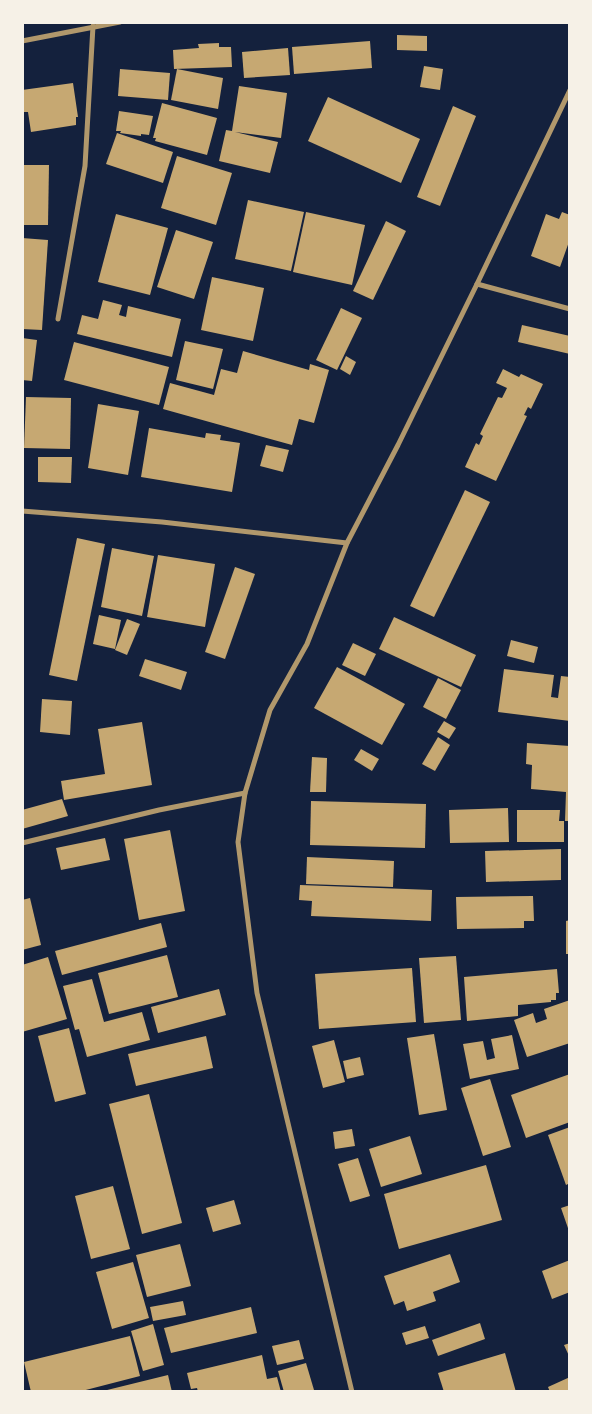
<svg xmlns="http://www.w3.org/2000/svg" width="592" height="1414" font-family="'IBM Plex Sans',sans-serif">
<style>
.building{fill:#c6a872}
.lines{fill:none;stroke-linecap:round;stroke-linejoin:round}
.minor{stroke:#b1986c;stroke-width:5}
</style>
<rect width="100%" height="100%" fill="#14213d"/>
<g class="building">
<polygon points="397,35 427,36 427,51 397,50"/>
<polygon points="370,41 372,68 294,74 292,47"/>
<polygon points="219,43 219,47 231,47 232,67 174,69 173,50 199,48 198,44"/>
<polygon points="288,48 290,75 244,78 242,52"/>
<polygon points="424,66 443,69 440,90 420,87"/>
<polygon points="120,69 170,73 168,100 118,96"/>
<polygon points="177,69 223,78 218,109 171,100"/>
<polygon points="73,83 78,117 76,117 76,125 31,132 28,112 22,112 22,90"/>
<polygon points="239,86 287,93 281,138 235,132 278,142 270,173 219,161 226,130 232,131"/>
<polygon points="328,97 420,139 401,183 308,141"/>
<polygon points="162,103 217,118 207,155 155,141 156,138 153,138"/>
<polygon points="453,106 476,116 440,206 417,197"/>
<polygon points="119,111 153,116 149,135 141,134 141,136 120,133 121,131 116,131"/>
<polygon points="117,133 173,152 163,183 106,164"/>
<polygon points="177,156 232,173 216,225 161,208"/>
<polygon points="22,165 49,165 48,225 22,225"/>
<polygon points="248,200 304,212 291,271 235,259"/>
<polygon points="306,212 365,225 352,285 293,272"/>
<polygon points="562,212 570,215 570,239 560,267 531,256 546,214 559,219"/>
<polygon points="116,214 168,228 150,295 98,282"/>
<polygon points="386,221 406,231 373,300 353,291"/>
<polygon points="176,230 213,242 194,299 157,287"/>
<polygon points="22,238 48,240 42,330 22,329"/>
<polygon points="212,277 264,288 253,341 201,330"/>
<polygon points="103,300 122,305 119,315 126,317 128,306 181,319 172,357 77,334 82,315 98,319"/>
<polygon points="341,308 362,318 337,370 316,360"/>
<polygon points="522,325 570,336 570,354 518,342"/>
<polygon points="22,338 37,340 32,381 22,380"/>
<polygon points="185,341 223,349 213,389 176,380"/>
<polygon points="74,342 169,367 159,405 64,380"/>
<polygon points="243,351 309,370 310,364 329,370 314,423 299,419 292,445 163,409 170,383 214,395 221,369 237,373"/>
<polygon points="346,356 356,362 350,375 340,369"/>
<polygon points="503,369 519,377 521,374 543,384 531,409 528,407 524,415 527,416 496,481 465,467 476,443 479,445 483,436 480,434 498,397 502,398 507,388 496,383"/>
<polygon points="26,397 71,398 70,449 24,448"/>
<polygon points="98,404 139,411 128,475 88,468"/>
<polygon points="149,428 205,438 206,433 221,435 220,440 240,443 232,492 141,477"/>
<polygon points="266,445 289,450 283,472 260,466"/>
<polygon points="38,457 72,457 71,483 38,482"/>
<polygon points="465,490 490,502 434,617 410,606"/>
<polygon points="77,538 105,544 77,681 49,675"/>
<polygon points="112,548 154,556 142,616 101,607"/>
<polygon points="158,555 215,564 205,627 147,617"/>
<polygon points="235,567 255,574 225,659 205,652"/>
<polygon points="99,615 121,620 115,649 93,644"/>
<polygon points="394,617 476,655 461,687 379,649"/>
<polygon points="127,619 140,624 127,655 115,650"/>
<polygon points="511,640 538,647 534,663 507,656"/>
<polygon points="353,643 376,654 365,676 342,665"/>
<polygon points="145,659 187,672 181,690 139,676"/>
<polygon points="337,667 405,704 382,745 314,708"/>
<polygon points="504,669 554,675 551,697 558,698 561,676 570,677 570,721 498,712"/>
<polygon points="438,678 461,690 446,719 423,707"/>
<polygon points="42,699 72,701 70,735 40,732"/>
<polygon points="444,721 456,728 449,739 437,732"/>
<polygon points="142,722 152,785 64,800 61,781 105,774 98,729"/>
<polygon points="438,737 450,745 435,771 422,764"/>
<polygon points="527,743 570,746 570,821 565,821 566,792 531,789 532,765 526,764"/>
<polygon points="361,749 379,759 372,771 354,760"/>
<polygon points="312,757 327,758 326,792 310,792"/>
<polygon points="62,799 68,816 22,829 22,810"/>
<polygon points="311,801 426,804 425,848 310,845"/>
<polygon points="508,808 509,842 450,843 449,810"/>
<polygon points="517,810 560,810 559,821 564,821 564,842 517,842"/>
<polygon points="170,830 185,911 139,920 124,839"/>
<polygon points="105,838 110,860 61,870 56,848"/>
<polygon points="561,849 561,880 486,882 485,851"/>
<polygon points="307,857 394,861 393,887 306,884"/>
<polygon points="300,885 432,890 431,921 311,916 312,901 299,900"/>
<polygon points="533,896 534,921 524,921 524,928 457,929 456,897"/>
<polygon points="30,898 41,945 22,950 22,900"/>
<polygon points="570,920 570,954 566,954 566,921"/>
<polygon points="161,923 167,947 62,975 55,951"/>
<polygon points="167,955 178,997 109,1014 98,973"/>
<polygon points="456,956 461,1020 424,1023 419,958"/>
<polygon points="48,957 67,1019 22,1032 22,965"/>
<polygon points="412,968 416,1022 319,1029 315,974"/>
<polygon points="557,969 559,993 556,993 556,1000 551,1000 551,1002 518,1005 518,1016 467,1021 464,977"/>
<polygon points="92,979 104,1022 142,1012 150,1040 87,1057 79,1029 75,1030 63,986"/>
<polygon points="219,989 226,1015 158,1033 151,1007"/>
<polygon points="570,1000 570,1043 527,1057 514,1020 533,1013 536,1023 547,1019 544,1009"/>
<polygon points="69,1028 86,1094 55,1102 38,1036"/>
<polygon points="434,1034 447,1110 419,1115 407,1038"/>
<polygon points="512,1035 519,1069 470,1079 463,1044 483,1041 487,1060 495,1058 491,1039"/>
<polygon points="206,1036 213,1068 136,1086 128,1054"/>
<polygon points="334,1040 345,1082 323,1088 312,1046"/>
<polygon points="360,1057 364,1075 347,1079 343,1061"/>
<polygon points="570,1074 570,1122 526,1138 511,1095"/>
<polygon points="490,1079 511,1147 483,1156 461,1088"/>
<polygon points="149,1094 182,1223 142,1234 109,1104"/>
<polygon points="570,1127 570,1183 566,1185 548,1135"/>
<polygon points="352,1129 355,1146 335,1149 333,1132"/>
<polygon points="410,1136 422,1174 381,1187 369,1149"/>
<polygon points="358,1158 370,1196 350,1202 338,1164"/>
<polygon points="486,1165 502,1220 399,1249 384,1194"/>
<polygon points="113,1186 130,1249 91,1259 75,1196"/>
<polygon points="234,1200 241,1224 213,1232 206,1208"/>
<polygon points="570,1205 570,1231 569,1231 561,1208"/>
<polygon points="180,1244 191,1286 147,1297 136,1255"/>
<polygon points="450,1254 460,1282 433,1292 436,1301 407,1311 404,1301 394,1305 384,1276"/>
<polygon points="570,1260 570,1292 552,1299 542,1271"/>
<polygon points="133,1262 149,1318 112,1329 96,1272"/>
<polygon points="183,1301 186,1315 153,1321 150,1307"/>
<polygon points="251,1307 257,1333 171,1353 164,1328"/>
<polygon points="480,1323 485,1339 438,1356 432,1340"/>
<polygon points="153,1324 164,1365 143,1371 131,1331"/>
<polygon points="425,1326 429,1338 406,1345 402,1333"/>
<polygon points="130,1336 140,1376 78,1392 31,1392 24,1362"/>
<polygon points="299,1340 304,1359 277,1365 272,1346"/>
<polygon points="570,1343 570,1358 564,1345"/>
<polygon points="505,1353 516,1392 444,1392 438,1373"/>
<polygon points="262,1355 267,1379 277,1377 281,1392 198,1392 197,1388 191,1389 187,1373"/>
<polygon points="306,1363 314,1390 308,1392 284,1392 278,1371"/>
<polygon points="168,1375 172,1392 103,1392 103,1391"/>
<polygon points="570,1377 570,1392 550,1392 548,1387"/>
</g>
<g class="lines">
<g class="minor">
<polyline points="22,41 120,22"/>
<polyline points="477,284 570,309"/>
<polyline points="58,319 85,166 93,26"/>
<polyline points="22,511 162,522 347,543"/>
<polyline points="22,843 159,810 245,793"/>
<polyline points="352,1392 257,993 238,842 245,793 270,710 307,644 347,543 398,445 477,284 570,90"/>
</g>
</g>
<rect width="592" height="1414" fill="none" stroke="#f6f1e7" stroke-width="48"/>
</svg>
